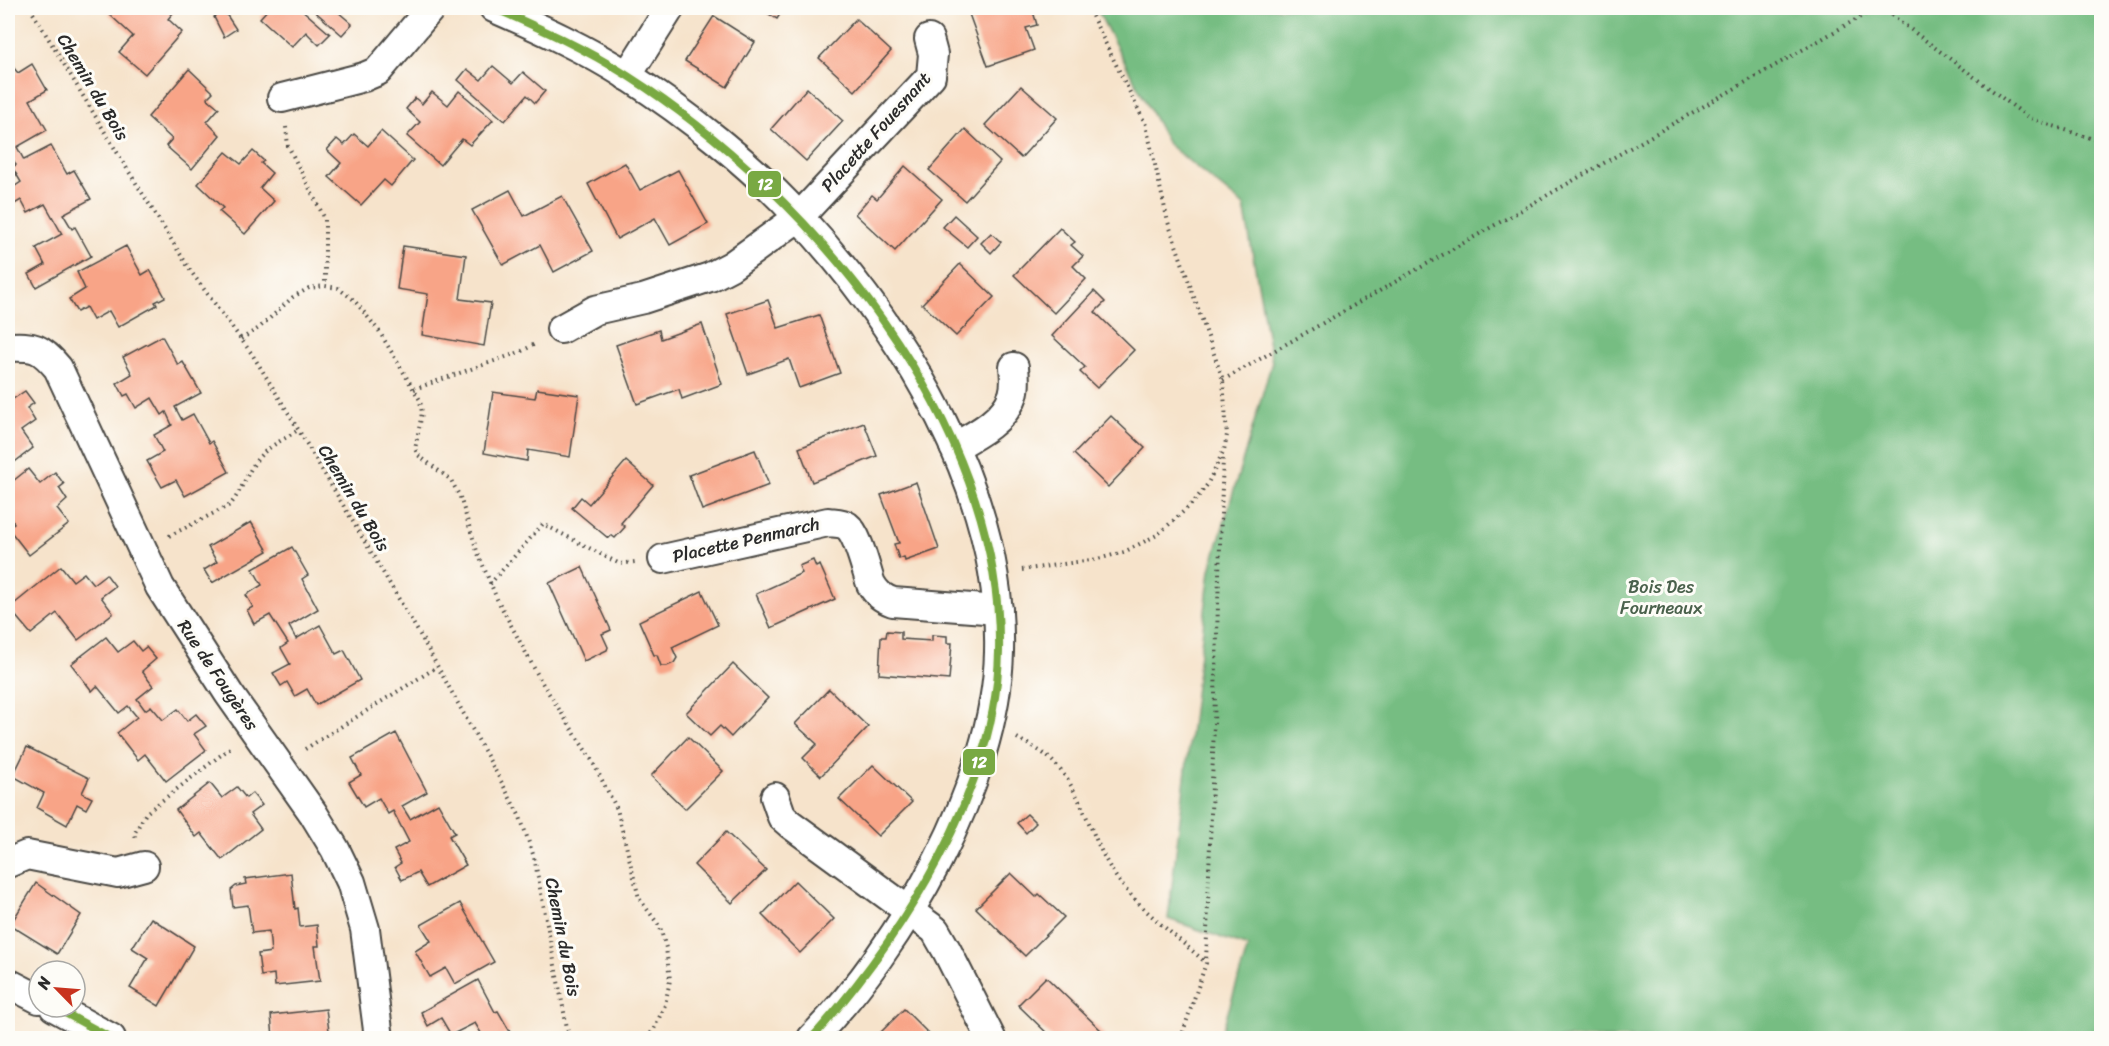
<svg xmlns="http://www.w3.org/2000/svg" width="2109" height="1046" font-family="Sriracha,sans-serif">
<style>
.forest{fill:#76bd82;stroke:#507456;stroke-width:1.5}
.building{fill:#f8a487}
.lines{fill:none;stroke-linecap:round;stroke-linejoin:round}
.minor-casing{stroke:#494743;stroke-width:32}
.path{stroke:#494743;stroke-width:4;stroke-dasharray:1.5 4.5;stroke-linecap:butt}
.minor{stroke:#fff;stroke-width:28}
.bus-1-casing{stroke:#fdfcf7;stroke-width:12}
.bus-1{stroke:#79a943;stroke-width:8}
.labels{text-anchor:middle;stroke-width:6;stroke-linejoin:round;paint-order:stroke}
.street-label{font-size:18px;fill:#2b2b2b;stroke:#fdfcf7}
.park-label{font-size:18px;fill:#4a614c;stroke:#fdfcf7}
.line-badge{stroke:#fdfcf7;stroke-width:2}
.badge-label{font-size:16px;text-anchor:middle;font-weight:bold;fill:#fff}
</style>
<rect width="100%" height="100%" fill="#fdfcf7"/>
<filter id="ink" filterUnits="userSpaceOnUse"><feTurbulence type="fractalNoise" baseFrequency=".0167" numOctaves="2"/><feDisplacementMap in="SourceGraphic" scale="12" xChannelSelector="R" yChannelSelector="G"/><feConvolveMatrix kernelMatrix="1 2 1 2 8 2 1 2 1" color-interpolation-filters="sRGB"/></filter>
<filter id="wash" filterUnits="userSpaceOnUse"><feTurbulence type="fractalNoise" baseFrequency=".008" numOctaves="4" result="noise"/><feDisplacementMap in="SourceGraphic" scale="24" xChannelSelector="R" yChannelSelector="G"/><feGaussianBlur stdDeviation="1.35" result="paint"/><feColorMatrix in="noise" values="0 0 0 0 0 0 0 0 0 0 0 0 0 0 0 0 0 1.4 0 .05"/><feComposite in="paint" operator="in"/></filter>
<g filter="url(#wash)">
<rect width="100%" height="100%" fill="#f6e3cb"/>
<polygon class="forest" points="1096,8 2101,8 2101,1038 1220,1038 1248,947 1168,919 1210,570 1272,362 1244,206 1168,144"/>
<g id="blocks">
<g class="building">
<polygon points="115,8 177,8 168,19 182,32 145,74 119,52 133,36 109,14"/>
<polygon points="222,8 236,29 224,37 214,17"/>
<polygon points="269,8 300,8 330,34 319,45 306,32 292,47 260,18"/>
<polygon points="311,8 340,8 337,11 352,24 342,35"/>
<polygon points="759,8 784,8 777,19"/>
<polygon points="980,8 1032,8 1037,25 1026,28 1034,50 988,66 969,14 980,10"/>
<polygon points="714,16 755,42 727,87 685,61"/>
<polygon points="856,19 891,51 855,91 819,58"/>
<polygon points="8,61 18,73 32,64 47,90 30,100 47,130 17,147 24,160 51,146 67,174 74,170 91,199 63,214 72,229 75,227 91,256 36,287 29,274 45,265 36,248 62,234 45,204 28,213 21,200 13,205 8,196 8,191 21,182 12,167 16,165 8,150"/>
<polygon points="493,66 513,83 523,72 545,91 535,103 527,95 505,121 458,80 467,69 481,80"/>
<polygon points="189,69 213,92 207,98 219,108 207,122 220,135 192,169 166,146 172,139 148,117"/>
<polygon points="1021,86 1057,118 1021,158 985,125"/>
<polygon points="807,88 843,121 806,161 771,129"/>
<polygon points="459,91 493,120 470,145 462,139 440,165 407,136 420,122 406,109 415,98 422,104 432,92 448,105"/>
<polygon points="965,129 1000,162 965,201 929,170"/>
<polygon points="381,131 413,160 391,186 384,180 361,205 329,177 341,163 327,150 337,139 344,145 354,134 368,146"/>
<polygon points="253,151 264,161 261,163 272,173 260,188 274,201 245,234 219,211 223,208 198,184 226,152 241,164"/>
<polygon points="625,163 640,190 678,170 708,224 670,245 655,218 617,239 588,184"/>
<polygon points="905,166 942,199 895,251 855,214 872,195 877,199"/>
<polygon points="510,190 524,216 562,196 593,251 554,272 540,245 503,265 472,210"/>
<polygon points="954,215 977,236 967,247 943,227"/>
<polygon points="1060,228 1075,242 1071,245 1083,256 1073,266 1086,279 1054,313 1014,275"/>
<polygon points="991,233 1001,242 991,253 981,243"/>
<polygon points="126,246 142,275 150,270 165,297 155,302 157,305 118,327 109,311 93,320 86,307 77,312 69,299 85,289 77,272"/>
<polygon points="403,246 466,255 460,299 491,303 484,346 422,335 428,294 397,289"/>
<polygon points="960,264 994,297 956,336 922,304"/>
<polygon points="1094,291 1105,302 1095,312 1134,350 1097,388 1080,372 1085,367 1052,336"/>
<polygon points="768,300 778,328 819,315 840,373 799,388 789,359 748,374 727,314"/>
<polygon points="702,324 722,384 682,399 679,389 637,404 616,345 659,330 661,339"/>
<polygon points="162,336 178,365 183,362 201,393 175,407 182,420 193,414 209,443 212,441 229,472 185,496 176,480 162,487 147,461 163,452 154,435 172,425 166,412 162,415 152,398 136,408 128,394 124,396 117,383 132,374 123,357"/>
<polygon points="537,389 579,395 570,457 528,450 527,461 484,453 493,392 535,398"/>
<polygon points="25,391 34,403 27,408 35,421 21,431 33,448 8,467 8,392 13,399"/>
<polygon points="1111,416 1145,448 1108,487 1074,454"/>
<polygon points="864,423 877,456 812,482 799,448"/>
<polygon points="755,450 769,485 702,510 689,475"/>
<polygon points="626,461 653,485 621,523 625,527 615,538 611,535 608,538 572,508 581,497 589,504"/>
<polygon points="28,469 40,484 55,472 64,484 59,488 67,500 57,509 69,524 29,555 8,528 14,523 8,515 8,485"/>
<polygon points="916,482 939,549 905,561 904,557 899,559 894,544 899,543 881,495"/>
<polygon points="251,522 268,551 212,583 204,570 217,562 208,547"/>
<polygon points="292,547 308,575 302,579 318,609 289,626 296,639 320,625 336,654 344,650 360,680 316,705 307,689 295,696 287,682 281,686 273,673 290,664 281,648 288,643 270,615 254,624 247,610 253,607 246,595 262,585 253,569"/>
<polygon points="813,560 816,567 820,565 835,599 771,628 756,594 802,573 799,566"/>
<polygon points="61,566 73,581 84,573 93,584 106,574 115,586 101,597 113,613 78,640 57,613 31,634 9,608"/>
<polygon points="582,567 611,630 602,634 608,647 607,650 584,661 549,583"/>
<polygon points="702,591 718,625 672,647 677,658 674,663 667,666 661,666 657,655 654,655 639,621"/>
<polygon points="887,631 901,632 901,639 932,641 932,635 947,636 947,643 952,643 949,680 879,674 881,637 886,637"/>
<polygon points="106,637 118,652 133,641 141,651 146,647 156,659 142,671 153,686 137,699 145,710 151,706 163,720 178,709 187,721 196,714 206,726 194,734 206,750 166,781 145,754 138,760 117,733 137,717 128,706 119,713 97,686 92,691 71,664"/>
<polygon points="733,664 768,698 731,737 720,726 710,736 686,713"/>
<polygon points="829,689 868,727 821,776 803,758 817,744 795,724"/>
<polygon points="396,733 427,792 402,806 410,819 438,803 455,833 449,836 466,865 427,887 418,872 402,880 395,867 401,863 394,850 409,842 393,811 388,814 379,798 364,807 349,782 361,775 352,758"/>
<polygon points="688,737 723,771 685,809 651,776"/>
<polygon points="27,747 89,778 82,793 92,798 86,809 77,804 67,825 37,808 44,793 13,776"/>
<polygon points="873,765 912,802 878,836 839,799"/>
<polygon points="210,783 222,798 237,787 246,798 252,793 262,805 250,814 261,829 222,860 201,833 196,837 176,810"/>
<polygon points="1027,814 1036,823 1026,833 1017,823"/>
<polygon points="726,832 766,870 732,903 694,865"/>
<polygon points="291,873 295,909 298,908 300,927 317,925 319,946 315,946 320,981 275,986 274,974 261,976 258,954 271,952 269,931 252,933 248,905 233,907 231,890 236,886 246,884 245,879"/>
<polygon points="1011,873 1036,897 1039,894 1064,917 1025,956 976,908"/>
<polygon points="795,881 834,919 800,953 762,915"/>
<polygon points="36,883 81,915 57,954 10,925"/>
<polygon points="460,903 494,962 455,984 446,968 430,977 415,951 431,941 421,925"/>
<polygon points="151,918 194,946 159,1006 130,988 148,958 132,948"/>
<polygon points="1046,977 1105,1034 1100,1038 1052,1038 1018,1005"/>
<polygon points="478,980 495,1012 498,1011 510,1032 497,1038 484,1038 475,1023 451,1035 441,1018 428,1026 421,1012"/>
<polygon points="326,1009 330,1038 273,1038 271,1015"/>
<polygon points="904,1009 933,1038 875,1038"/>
</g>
</g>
</g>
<g filter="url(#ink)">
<use href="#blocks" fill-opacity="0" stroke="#494743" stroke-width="1.5"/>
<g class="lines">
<defs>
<g id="minor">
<path d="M494,8C540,28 586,49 628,76C687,114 752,165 799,217C905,332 1003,491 999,652C996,783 902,946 812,1038"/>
<polyline points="627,76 670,8"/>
<polyline points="282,98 364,77 378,71 431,8"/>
<polyline points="561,329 595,310 643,299 710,277 731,266 799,217 931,76 933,54 929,39"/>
<path d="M8,347C35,346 40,347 58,368L160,587L229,694L313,813L335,849L351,882L365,929L379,1038"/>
<path d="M954,447C976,435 1005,420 1013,395C1016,386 1015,376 1014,367"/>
<path d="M663,559L828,522C834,523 841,522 847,526C858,534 866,570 871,584C877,594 882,598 893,602L998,610"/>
<polyline points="775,797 782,817 790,824 935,930 947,951 991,1038"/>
<polyline points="8,863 27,855 118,873 144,866"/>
<polyline points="8,983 39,999"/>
<polyline points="54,1007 111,1038"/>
</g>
</defs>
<use href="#minor" class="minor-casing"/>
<g class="path">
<polyline points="30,8 126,167 192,273 252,354 289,414 419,633 502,783 520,817 534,857 569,1038"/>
<polyline points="1882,8 2029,118 2102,142"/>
<polyline points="286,127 288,146 325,219 325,286"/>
<polyline points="241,339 259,328 293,297 309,288 325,286 338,288 354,300 379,331 420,400 422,413 415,449 418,455 451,480 460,497 477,551 497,599 541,681 591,759 617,809 639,898 660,927 666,948 670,980 665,1005 654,1029 647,1038"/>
<polyline points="1223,380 1876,8"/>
<polyline points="414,389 520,352 537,343"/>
<path d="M169,536L230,505C241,492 246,475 256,461C266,447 285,439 298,430"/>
<polyline points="1022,570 1098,559 1124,552 1157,535 1193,503 1207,485 1224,450 1227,435 1223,380 1168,222 1146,125 1088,8"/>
<polyline points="490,584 543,524 620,564 635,562"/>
<path d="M1017,738C1027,744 1040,750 1048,757C1081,786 1089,833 1111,869C1131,903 1176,936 1205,962"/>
<polyline points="305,749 437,667"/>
<polyline points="135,837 134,834 146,813 230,748"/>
<polyline points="1181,1038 1206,963 1223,456"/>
</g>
<use href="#minor" class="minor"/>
<defs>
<g id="bus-1">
<path d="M494,8C540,28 586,49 628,76C811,193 1004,423 999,652C996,791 902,937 812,1038"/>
<polyline points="54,1007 111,1038"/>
</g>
</defs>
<use href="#bus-1" class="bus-1-casing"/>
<use href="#bus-1" class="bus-1"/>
</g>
</g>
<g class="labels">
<g class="street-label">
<text transform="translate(93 87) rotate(59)" y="6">Chemin du Bois</text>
<text transform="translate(876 132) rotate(-48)" y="6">Placette Fouesnant</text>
<text transform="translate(354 498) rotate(59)" y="6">Chemin du Bois</text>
<text transform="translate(746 540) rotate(-13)" y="6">Placette Penmarch</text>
<text transform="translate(218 675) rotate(56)" y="6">Rue de Fougères</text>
<text transform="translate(563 937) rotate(79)" y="6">Chemin du Bois</text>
</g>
<g class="park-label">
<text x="1661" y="593">Bois Des<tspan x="1661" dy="21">Fourneaux</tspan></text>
</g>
</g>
<g class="line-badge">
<rect x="747" y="170" width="35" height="28" rx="6" fill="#79a943"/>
<rect x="962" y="748" width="34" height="28" rx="6" fill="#79a943"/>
</g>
<g class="badge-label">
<text x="765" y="190">12</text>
<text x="979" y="768">12</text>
</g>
<rect width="2109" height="1046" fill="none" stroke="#fdfcf7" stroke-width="30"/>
<g transform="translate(57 989) rotate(295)"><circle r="28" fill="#fdfcf7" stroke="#a9a8a5" stroke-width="1.5"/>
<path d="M0-4.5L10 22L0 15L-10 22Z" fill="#c8321e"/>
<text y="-9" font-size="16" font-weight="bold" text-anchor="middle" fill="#2b2b2b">N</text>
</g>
</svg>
